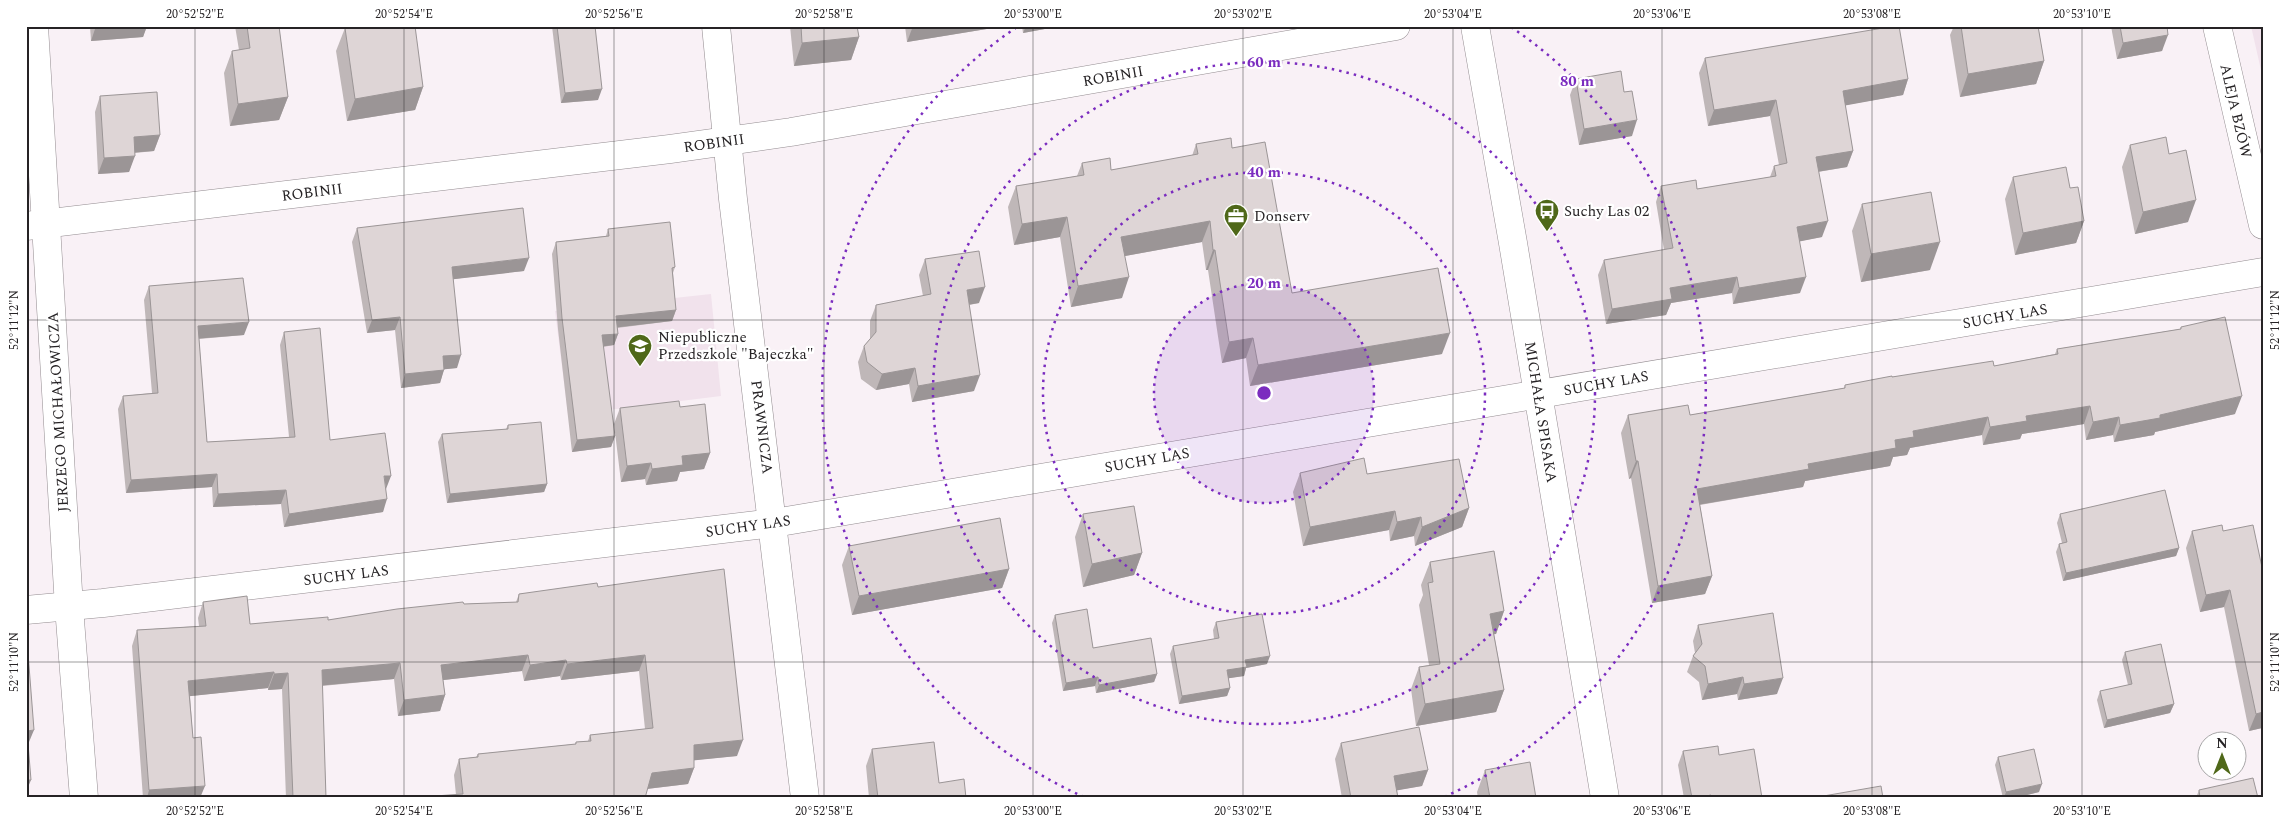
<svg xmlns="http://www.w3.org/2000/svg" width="2289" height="824" font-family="Spectral,serif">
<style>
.built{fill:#f1e2ec}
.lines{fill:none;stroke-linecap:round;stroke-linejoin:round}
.street-casing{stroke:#938c90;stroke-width:29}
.secondary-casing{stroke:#938c90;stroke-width:29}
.street{stroke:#fff;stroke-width:28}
.secondary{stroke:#fff;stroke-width:28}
.wall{fill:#bfb7b8}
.shaded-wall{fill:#9b9596}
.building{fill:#ded5d6;stroke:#9b9596}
.ticks{fill:none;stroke:#262325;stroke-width:1;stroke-opacity:0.45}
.ring{fill:none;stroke:#7b2cbf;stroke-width:2.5;stroke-dasharray:2.5 5}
.labels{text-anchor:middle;stroke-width:4.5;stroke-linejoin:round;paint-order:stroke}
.street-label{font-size:15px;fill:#262325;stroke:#fff}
.poi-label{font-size:15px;fill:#262325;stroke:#fff;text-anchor:start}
.centre{fill:#7b2cbf;stroke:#fff;stroke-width:2.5}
.ring-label{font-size:15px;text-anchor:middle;font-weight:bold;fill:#7b2cbf;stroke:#fff;stroke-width:4.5;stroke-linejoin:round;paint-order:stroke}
.neatline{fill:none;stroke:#262325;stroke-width:2}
.ticks-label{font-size:12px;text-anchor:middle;fill:#262325}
</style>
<rect width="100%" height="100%" fill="#f9f1f6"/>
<g class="built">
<polygon points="2251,26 2263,26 2263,79"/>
<polygon points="711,294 721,396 568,415 555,311"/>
</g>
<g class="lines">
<defs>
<g id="street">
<polyline points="34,26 69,607 84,798"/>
<polyline points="716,26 733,199 805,798"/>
<polyline points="2217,26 2263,225"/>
<polyline points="26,226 670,149 791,132 1396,26"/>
<polyline points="26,610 103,603 774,523 2263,272"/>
</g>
<polyline id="secondary" points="1475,26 1513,243 1605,798"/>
</defs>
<use href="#street" class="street-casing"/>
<use href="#secondary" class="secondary-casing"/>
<use href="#street" class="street"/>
<use href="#secondary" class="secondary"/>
</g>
<g class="wall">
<polygon points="90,26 147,26 143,37 91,41"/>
<polygon points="235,26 279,26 288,97 279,120 230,126 224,73 232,51 239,50"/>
<polygon points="552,26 595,26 598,100 561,103"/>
<polygon points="790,26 857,26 859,37 851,60 794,66"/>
<polygon points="905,26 1005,26 907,42"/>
<polygon points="1022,26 1061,26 1023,33"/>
<polygon points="1954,26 2038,26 2044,61 2036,84 1960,97 1950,35"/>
<polygon points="2111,26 2167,26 2162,51 2117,59"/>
<polygon points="345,28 423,87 415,110 347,121 336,51"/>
<polygon points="1705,58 1908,79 1903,95 1845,105 1853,151 1847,167 1818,172 1822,237 1800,241 1800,293 1733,304 1732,293 1671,303 1666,315 1606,324 1598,275 1604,260 1664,250 1656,202 1661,186 1697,189 1770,177 1774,166 1779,165 1770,116 1708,126 1699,73"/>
<polygon points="1576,79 1632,136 1579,145 1570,95"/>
<polygon points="100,96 160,135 154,151 135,153 129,172 98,174 95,112"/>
<polygon points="1196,144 1232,148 1292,293 1442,354 1250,386 1246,358 1222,363 1208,270 1206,270 1202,242 1125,256 1122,298 1071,307 1060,237 1014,245 1008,207 1016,186 1077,176 1082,163 1111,170 1192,156"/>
<polygon points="2130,145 2169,154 2188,222 2135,234 2122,167"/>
<polygon points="2013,177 2070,188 2084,221 2076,243 2015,255 2005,199"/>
<polygon points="1862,204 1930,270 1861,282 1852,231"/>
<polygon points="357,228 524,271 453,279 457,368 444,369 440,383 401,388 395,330 367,333 352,242"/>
<polygon points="608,229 675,267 673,273 676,310 672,321 617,328 618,334 614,345 603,347 615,436 611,447 572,452 558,329 552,254 556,242 606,236"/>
<polygon points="925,259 979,303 969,305 974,391 912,402 909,384 876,390 861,379 858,362 864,346 870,339 870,321 876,305 923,296 919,275"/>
<polygon points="149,286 244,335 199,339 207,442 289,437 280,345 284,332 330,440 386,489 383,512 284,527 281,504 213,507 212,487 126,493 118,409 123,396 152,393 144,300"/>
<polygon points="2181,327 2235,414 2155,432 2154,435 2114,442 2113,435 2086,440 2084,424 2022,434 2020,439 1983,445 1982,435 1910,448 1907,455 1893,457 1890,466 1805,481 1803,487 1700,505 1712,576 1705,594 1652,603 1631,478 1629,479 1621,433 1628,415 1690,415 1844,388 1845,385 1892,377 1994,366 2055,354 2057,349 2180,329"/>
<polygon points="680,407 710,453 704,469 680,472 677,481 646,485 645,479 621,482 614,424 620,408"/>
<polygon points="508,425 547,484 544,492 447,503 438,442 442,434 506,429"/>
<polygon points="1300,473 1367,474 1469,508 1462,527 1415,546 1414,536 1390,541 1389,530 1303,546 1293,492"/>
<polygon points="1083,514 1142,553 1134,575 1083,587 1075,537"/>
<polygon points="2060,514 2179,548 2176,556 2063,581 2056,552 2059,544 2062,543 2057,523"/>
<polygon points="2192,531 2223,531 2263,572 2263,730 2262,728 2249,731 2224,607 2200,612 2186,548"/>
<polygon points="849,546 1009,569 1002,588 852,615 842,565"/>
<polygon points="1430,562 1504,611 1496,634 1494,634 1504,690 1496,712 1416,726 1411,689 1419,667 1429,665 1419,605 1423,595 1421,585"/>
<polygon points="598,587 737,756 694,760 694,768 688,784 647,789 645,798 421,798 421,797 456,795 454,775 459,759 476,757 478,754 575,744 576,742 588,741 590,735 645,729 639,671 561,680 560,676 524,681 522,671 443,680 445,695 440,711 398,716 394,679 322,686 326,798 286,798 282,689 268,690 268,688 190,696 193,738 200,798 143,798 132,646 137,630 199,626 198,618 203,602 250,624 328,620 464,604 516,602 519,594"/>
<polygon points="1055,615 1093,648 1157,674 1154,682 1096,693 1095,686 1063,691 1052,623"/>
<polygon points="1216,622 1267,664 1246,668 1244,676 1228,678 1230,688 1227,696 1179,704 1170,654 1173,646 1214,639 1213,630"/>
<polygon points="1698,625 1777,694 1738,700 1737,694 1702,700 1699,682 1687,672 1693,656 1695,653 1693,641"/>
<polygon points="2125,652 2174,704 2170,713 2104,728 2097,700 2100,691 2128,685 2122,660"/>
<polygon points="1341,743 1428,770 1422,786 1397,790 1398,798 1342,798 1335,759"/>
<polygon points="872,749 939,783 966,798 869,798 866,766"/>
<polygon points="1683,751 1719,755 1762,798 1684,798 1678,765"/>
<polygon points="1998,757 2039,792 2015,798 2003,798 1995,765"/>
<polygon points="1485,770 1536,798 1478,798 1477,792"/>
<polygon points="2199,790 2200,798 2196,798"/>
</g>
<g class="shaded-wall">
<polygon points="96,26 147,26 143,37 91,41"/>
<polygon points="913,26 1005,26 907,42"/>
<polygon points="1026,26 1061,26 1023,33"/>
<polygon points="2168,35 2162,51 2117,59 2123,43"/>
<polygon points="859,37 851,60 794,66 802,43"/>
<polygon points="2044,61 2036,84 1960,97 1968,74"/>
<polygon points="1908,79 1903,95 1837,107 1843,91"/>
<polygon points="423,87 415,110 347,121 355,99"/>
<polygon points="602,89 598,100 561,103 565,93"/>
<polygon points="288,97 279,120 230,126 238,104"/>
<polygon points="1776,100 1770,116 1708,126 1714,110"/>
<polygon points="1637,120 1632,136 1579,145 1584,129"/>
<polygon points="160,135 154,151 128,153 134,137"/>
<polygon points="1853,151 1847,167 1810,173 1816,157"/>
<polygon points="135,156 129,172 98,174 104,158"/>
<polygon points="2196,200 2188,222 2135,234 2143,212"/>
<polygon points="1067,217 1060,237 1014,245 1022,224"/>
<polygon points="1210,221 1202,242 1114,258 1121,237"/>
<polygon points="1828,221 1822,237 1792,243 1797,227"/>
<polygon points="2084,221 2076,243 2015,255 2023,233"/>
<polygon points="1940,242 1930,270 1861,282 1871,254"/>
<polygon points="1213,250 1215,250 1208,270 1206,270"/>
<polygon points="529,258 524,271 447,280 452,267"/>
<polygon points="1129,277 1122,298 1071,307 1078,286"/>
<polygon points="1737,277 1732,293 1671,303 1666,315 1606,324 1612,309 1670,288"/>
<polygon points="1806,277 1800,293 1733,304 1739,288"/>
<polygon points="985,287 979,303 961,306 967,290"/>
<polygon points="676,310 672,321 612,328 616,316"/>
<polygon points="400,317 395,330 367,333 372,320"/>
<polygon points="249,322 244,335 193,339 198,326"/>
<polygon points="1450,333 1442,354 1250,386 1258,365"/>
<polygon points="618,334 614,345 598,347 602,335"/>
<polygon points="1253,338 1246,358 1222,363 1229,342"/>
<polygon points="461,355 457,368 438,370 443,356"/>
<polygon points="915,368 909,384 876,390 882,374"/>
<polygon points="444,370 440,383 401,388 405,374"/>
<polygon points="980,375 974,391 912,402 918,386"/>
<polygon points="2242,396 2235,414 2155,432 2154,435 2114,442 2120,425 2160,415"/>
<polygon points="2090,406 2084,424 2022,434 2020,439 1983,445 1990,427 2026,416"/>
<polygon points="1988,417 1982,435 1910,448 1907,455 1893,457 1890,466 1805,481 1803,487 1691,506 1697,489 1808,464 1895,440 1913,431"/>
<polygon points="2119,417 2113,435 2086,440 2093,422"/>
<polygon points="615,436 611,447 572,452 577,440"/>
<polygon points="710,453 704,469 680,472 677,481 646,485 652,469 682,456"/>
<polygon points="1636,461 1638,461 1631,478 1629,479"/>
<polygon points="651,463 645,479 621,482 627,466"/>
<polygon points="217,474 212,487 126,493 131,480"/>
<polygon points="384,476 391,476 386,489"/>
<polygon points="547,484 544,492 447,503 450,494"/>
<polygon points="286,490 281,504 213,507 218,494"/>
<polygon points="387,499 383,512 284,527 289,514"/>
<polygon points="1469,508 1462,527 1415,546 1422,527"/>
<polygon points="1395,511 1389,530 1303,546 1310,527"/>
<polygon points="1421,517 1414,536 1390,541 1397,522"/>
<polygon points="2179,548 2176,556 2063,581 2066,573"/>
<polygon points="1142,553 1134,575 1083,587 1092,564"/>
<polygon points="1009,569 1002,588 852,615 859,596"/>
<polygon points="1712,576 1705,594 1652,603 1658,586"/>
<polygon points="2230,590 2224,607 2200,612 2206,595"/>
<polygon points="1504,611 1496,634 1482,636 1490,614"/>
<polygon points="528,655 522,671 435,681 441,665"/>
<polygon points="645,655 639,671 561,680 567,664"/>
<polygon points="1270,656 1267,664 1246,668 1244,676 1224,679 1227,670 1245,660"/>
<polygon points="566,660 560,676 524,681 530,665"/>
<polygon points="400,663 394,679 316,686 322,670"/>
<polygon points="274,672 268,688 182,697 188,681"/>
<polygon points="288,673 282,689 268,690 274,674"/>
<polygon points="1157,674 1154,682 1096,693 1099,685"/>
<polygon points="1098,677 1095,686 1063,691 1066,683"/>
<polygon points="1743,677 1737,694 1702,700 1708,684"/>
<polygon points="1783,678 1777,694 1738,700 1744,684"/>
<polygon points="1230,688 1227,696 1179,704 1182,696"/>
<polygon points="1504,690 1496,712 1416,726 1425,704"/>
<polygon points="445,695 440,711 398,716 404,700"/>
<polygon points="2174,704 2170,713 2104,728 2107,720"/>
<polygon points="2263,712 2262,728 2249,731 2256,714"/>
<polygon points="34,730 29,742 26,742 27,731"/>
<polygon points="743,740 737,756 688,761 694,745"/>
<polygon points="694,768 688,784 646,789 652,773"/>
<polygon points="1428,770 1422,786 1388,792 1394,776"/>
<polygon points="26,780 31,780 26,792"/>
<polygon points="2042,784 2039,792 2015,798 2004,798 2006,792"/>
<polygon points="205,786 200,798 147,798 149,790"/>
<polygon points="1711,795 1710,798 1696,798"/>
</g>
<g class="building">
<polygon points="247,26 279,26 288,97 238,104 232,51 250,48"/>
<polygon points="357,26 415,26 423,87 355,99 345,28"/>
<polygon points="557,26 595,26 602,89 565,93"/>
<polygon points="801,26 857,26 859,37 802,43"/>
<polygon points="1895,26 1899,26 1908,79 1843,91 1853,151 1816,157 1828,221 1797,227 1806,277 1739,288 1737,277 1670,288 1672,299 1612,309 1604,260 1673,248 1661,186 1696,180 1697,189 1776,176 1774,166 1787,163 1776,100 1714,110 1705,58"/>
<polygon points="1961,26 2038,26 2044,61 1968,74"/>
<polygon points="2120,26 2167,26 2168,35 2123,43"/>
<polygon points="1621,71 1624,92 1632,91 1637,120 1584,129 1576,79"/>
<polygon points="157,92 160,135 134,137 135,156 104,158 100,96"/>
<polygon points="2166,137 2169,154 2186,150 2196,200 2143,212 2130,145"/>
<polygon points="1231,138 1232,148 1265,142 1292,293 1438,268 1450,333 1258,365 1253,338 1229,342 1215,250 1213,250 1210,221 1121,237 1129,277 1078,286 1067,217 1022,224 1016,186 1084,175 1082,163 1110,158 1111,170 1198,154 1196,144"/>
<polygon points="2066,167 2070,188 2078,187 2084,221 2023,233 2013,177"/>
<polygon points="1931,192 1940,242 1871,254 1862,204"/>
<polygon points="523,208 529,258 452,267 461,355 443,356 444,370 405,374 400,317 372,320 357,228"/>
<polygon points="670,222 675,267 672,268 676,310 616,316 618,334 602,335 615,436 577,440 562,318 556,242 609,236 608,229"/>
<polygon points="979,251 985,287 967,290 980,375 918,386 915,368 882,374 867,362 864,346 876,332 876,305 931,294 925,259"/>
<polygon points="243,278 249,322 198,326 207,442 295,437 284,332 320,328 330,440 385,433 391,476 384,476 387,499 289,514 286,490 218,494 217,474 131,480 123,396 158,393 149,286"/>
<polygon points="2225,317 2242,396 2160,415 2160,418 2120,425 2119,417 2093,422 2090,406 2026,416 2027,421 1990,427 1988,417 1913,431 1914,437 1895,440 1896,448 1808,464 1809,469 1697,489 1712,576 1658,586 1638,461 1636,461 1628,415 1688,405 1690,415 1845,388 1845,385 1892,376 1892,377 1993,361 1994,366 2058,354 2057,349 2181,329 2181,327"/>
<polygon points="679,401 680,407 705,404 710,453 682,456 683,465 652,469 651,463 627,466 620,408"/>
<polygon points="541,422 547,484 450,494 442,434 508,429 508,425"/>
<polygon points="1364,458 1367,474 1459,459 1469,508 1422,527 1421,517 1397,522 1395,511 1310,527 1300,473"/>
<polygon points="2165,490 2179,548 2066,573 2059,544 2067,542 2060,514"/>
<polygon points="1134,506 1142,553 1092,564 1083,514"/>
<polygon points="1000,518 1009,569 859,596 849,546"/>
<polygon points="2222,525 2223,531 2253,525 2263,572 2263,712 2256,714 2230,590 2206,595 2192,531"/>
<polygon points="1494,551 1504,611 1490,614 1504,690 1425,704 1419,667 1440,664 1428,583 1433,582 1430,562"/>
<polygon points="724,569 743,740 694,745 694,768 652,773 645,798 421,798 421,797 463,794 459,759 478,757 478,754 576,744 576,742 591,741 590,735 653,728 645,655 567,664 566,660 530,665 528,655 441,665 445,695 404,700 400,663 322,670 326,798 293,798 288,673 274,674 274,672 188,681 193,738 201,737 205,786 149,790 137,630 206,626 203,602 247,596 250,624 328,617 328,620 397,609 463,602 464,604 518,602 519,594 597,583 598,587"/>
<polygon points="1087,609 1093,648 1151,638 1157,674 1099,685 1098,677 1066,683 1055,615"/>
<polygon points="1773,613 1783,678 1744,684 1743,677 1708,684 1705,666 1693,656 1702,644 1698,625"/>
<polygon points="1262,614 1270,656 1245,660 1247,667 1227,670 1230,688 1182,696 1173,646 1219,638 1216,622"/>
<polygon points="2161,644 2174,704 2107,720 2100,691 2132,684 2125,652"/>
<polygon points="26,653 28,653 34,730 27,731 31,780 26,780"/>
<polygon points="1419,727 1428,770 1394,776 1398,798 1351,798 1341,743"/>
<polygon points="934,742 939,783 964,779 966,798 878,798 872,749"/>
<polygon points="1718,746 1719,755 1754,749 1762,798 1712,798 1711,795 1696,798 1692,798 1683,751"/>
<polygon points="2034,749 2042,784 2006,792 1998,757"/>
<polygon points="1530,762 1536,798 1490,798 1485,770"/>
<polygon points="2253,778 2258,798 2200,798 2199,790"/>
<polygon points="1881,786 1883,798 1812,798"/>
</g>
<path class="ticks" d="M195,26V798M404,26V798M614,26V798M824,26V798M1033,26V798M1243,26V798M1453,26V798M1662,26V798M1872,26V798M2082,26V798M26,320H2263M26,662H2263"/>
<circle cx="1264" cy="393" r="110" fill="#7b2cbf" fill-opacity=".12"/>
<g class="ring">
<circle cx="1264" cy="393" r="110"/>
<circle cx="1264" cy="393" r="221"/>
<circle cx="1264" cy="393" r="331"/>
<path d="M1084 797A442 442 0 0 1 1017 27M1511 27A442 442 0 0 1 1444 797"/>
</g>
<defs>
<symbol id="bus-pin" viewBox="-11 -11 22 30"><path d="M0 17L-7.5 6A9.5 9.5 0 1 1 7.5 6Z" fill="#4f6819" stroke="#fff"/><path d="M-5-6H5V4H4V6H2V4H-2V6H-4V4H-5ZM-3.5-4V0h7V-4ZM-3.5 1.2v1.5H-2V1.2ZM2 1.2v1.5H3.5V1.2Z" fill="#fff"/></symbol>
<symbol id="office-pin" viewBox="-11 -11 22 30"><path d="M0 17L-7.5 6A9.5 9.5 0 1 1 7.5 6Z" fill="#4f6819" stroke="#fff"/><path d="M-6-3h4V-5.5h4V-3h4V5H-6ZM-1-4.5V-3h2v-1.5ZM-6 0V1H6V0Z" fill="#fff"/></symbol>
<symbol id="school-pin" viewBox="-11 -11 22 30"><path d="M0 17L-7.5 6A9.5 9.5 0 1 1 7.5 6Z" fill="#4f6819" stroke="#fff"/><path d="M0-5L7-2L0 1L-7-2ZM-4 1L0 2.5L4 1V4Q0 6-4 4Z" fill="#fff"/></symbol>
</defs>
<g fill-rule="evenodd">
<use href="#bus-pin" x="1533" y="197" width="28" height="38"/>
<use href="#office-pin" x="1222" y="202" width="28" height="38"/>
<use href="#school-pin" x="626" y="332" width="28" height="38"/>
</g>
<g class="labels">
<g class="street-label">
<text transform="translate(1113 76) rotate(-10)" y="5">ROBINII</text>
<text transform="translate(2236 111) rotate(77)" y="5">ALEJA BZÓW</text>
<text transform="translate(714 143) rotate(-8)" y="5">ROBINII</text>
<text transform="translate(312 192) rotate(-7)" y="5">ROBINII</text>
<text transform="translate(2005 316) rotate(-10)" y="5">SUCHY LAS</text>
<text transform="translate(1606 383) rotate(-10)" y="5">SUCHY LAS</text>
<text transform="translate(58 412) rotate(-93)" y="5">JERZEGO MICHAŁOWICZA</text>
<text transform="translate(1541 412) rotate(81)" y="5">MICHAŁA SPISAKA</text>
<text transform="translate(762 427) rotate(83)" y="5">PRAWNICZA</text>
<text transform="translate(1147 460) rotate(-10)" y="5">SUCHY LAS</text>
<text transform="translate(748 526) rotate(-8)" y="5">SUCHY LAS</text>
<text transform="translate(346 575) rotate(-7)" y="5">SUCHY LAS</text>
</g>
<g class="poi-label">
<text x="1564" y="216">Suchy Las 02</text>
<text x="1254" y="221">Donserv</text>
<text x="658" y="342">Niepubliczne<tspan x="658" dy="17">Przedszkole "Bajeczka"</tspan></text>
</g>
</g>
<circle cx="1264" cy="393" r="8" class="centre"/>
<g class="ring-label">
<text x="1264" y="67">60 m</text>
<text x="1577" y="86">80 m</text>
<text x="1264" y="177">40 m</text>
<text x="1264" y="288">20 m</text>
</g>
<rect width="2289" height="824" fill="none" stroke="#ffffff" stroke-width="55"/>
<g transform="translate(2222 756)"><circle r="24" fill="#ffffff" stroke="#a8a7a8"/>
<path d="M0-4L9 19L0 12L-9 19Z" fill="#4f6819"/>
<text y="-8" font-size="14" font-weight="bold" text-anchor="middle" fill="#262325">N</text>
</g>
<rect x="28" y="28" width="2234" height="768" class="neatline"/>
<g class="ticks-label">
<text x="195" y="18">20°52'52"E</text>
<text x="404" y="18">20°52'54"E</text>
<text x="614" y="18">20°52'56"E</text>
<text x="824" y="18">20°52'58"E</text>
<text x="1033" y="18">20°53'00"E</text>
<text x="1243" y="18">20°53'02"E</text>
<text x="1453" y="18">20°53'04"E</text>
<text x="1662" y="18">20°53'06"E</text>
<text x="1872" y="18">20°53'08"E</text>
<text x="2082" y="18">20°53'10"E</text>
<text transform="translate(14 320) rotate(-90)" y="4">52°11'12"N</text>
<text transform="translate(2275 320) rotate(-90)" y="4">52°11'12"N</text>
<text transform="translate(14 662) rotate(-90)" y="4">52°11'10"N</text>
<text transform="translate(2275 662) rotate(-90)" y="4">52°11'10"N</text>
<text x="195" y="815">20°52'52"E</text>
<text x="404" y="815">20°52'54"E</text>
<text x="614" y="815">20°52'56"E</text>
<text x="824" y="815">20°52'58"E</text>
<text x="1033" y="815">20°53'00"E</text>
<text x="1243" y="815">20°53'02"E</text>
<text x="1453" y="815">20°53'04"E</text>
<text x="1662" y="815">20°53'06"E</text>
<text x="1872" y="815">20°53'08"E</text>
<text x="2082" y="815">20°53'10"E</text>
</g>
</svg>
